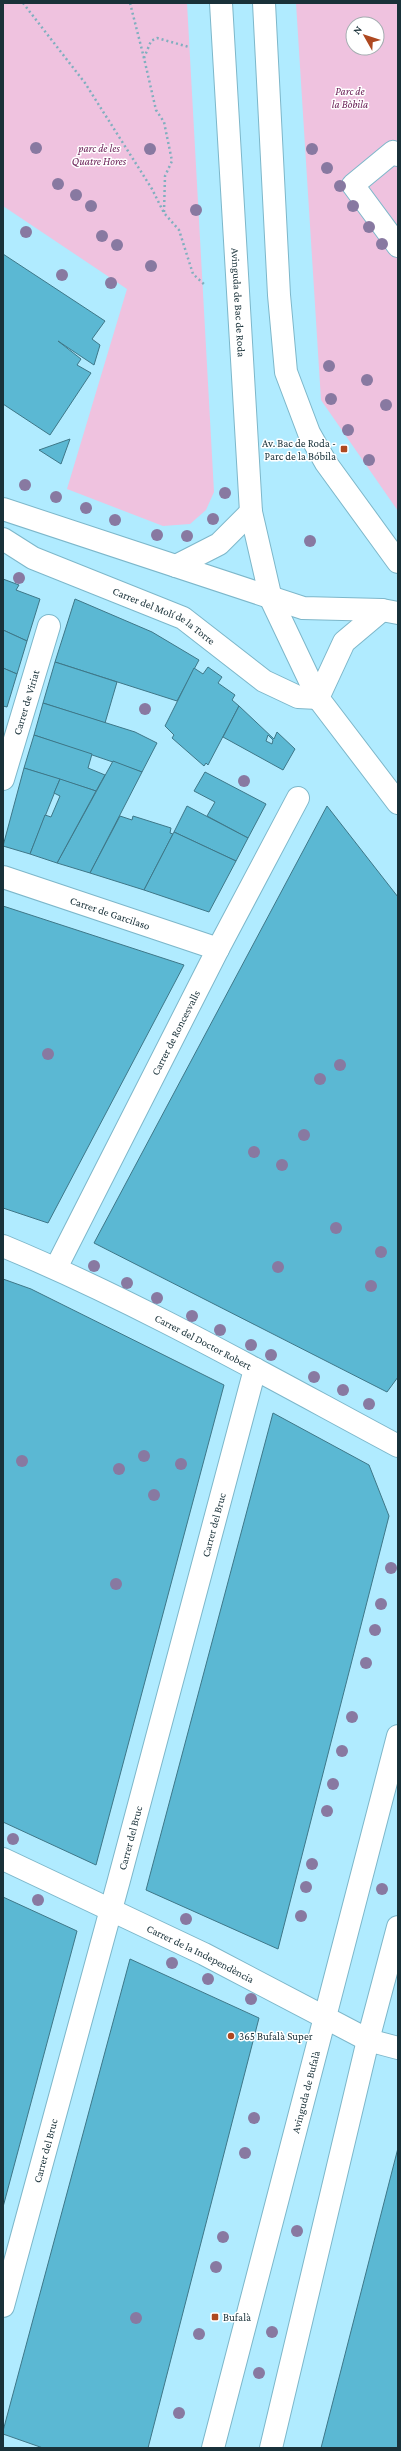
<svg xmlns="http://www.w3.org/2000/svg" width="401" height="2451" font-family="'Crimson Pro',serif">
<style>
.green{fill:#efc2df;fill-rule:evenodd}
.building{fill:#5bb8d3;stroke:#3e7788;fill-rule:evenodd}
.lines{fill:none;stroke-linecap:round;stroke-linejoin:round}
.pedestrian-casing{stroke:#7db7ca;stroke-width:24}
.minor-casing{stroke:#7db7ca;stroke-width:24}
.tertiary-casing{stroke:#7db7ca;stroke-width:24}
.path{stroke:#80afbf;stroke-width:2.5;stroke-dasharray:2 3;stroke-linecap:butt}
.pedestrian{stroke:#fff;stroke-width:22}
.minor{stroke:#fff;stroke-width:22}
.tertiary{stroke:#fff;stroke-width:22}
.tree{fill:#8879a1}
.poi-dot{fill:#ae4820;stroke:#fff;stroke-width:1.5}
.labels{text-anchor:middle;stroke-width:3;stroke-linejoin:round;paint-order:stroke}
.park-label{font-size:11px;font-style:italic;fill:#681c54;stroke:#fff}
.street-label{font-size:11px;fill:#193139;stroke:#fff}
.poi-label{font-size:11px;fill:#193139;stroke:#fff;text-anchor:start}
</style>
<rect width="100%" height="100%" fill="#b0ebff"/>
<g class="green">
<polygon points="3,3 187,3 214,492 206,510 190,524 163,526 67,489 127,289 3,206"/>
<path d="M296,3H398V511L321,400ZM353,24H377V48H353Z"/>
</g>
<g class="building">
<polygon points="3,254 105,321 92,339 100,345 94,365 58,341 81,359 77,365 91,373 50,435 3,404"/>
<polygon points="70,439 61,464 39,450"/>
<polygon points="3,579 19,585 16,590 40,599 27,641 3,630"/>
<polygon points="75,599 152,632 199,660 177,701 55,662"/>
<polygon points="3,630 27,641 17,674 3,668"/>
<polygon points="55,662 117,682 105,723 43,703"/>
<polygon points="208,667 222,677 218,683 235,695 232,700 239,706 208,765 206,763 204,766 172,738 174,735 165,726 194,668 203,674"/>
<polygon points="3,668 17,674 7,707 3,706"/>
<polygon points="43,703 135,732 157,743 142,772 34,735"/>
<path d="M239,706L274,739L277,732L295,749L283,770L223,737ZM268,735L273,740L272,744L266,741Z"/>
<polygon points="34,735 92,754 88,768 105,775 96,791 24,768"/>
<polygon points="113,761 142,772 90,873 57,863"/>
<polygon points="24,768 60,779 30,854 3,846"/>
<polygon points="205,772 266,804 248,838 207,816 215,802 194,791"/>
<polygon points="60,779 96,791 57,863 30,854 45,815 51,817 60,796 54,793"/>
<polygon points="187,806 248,838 236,861 174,832"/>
<polygon points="327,806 398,897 398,1377 387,1392 94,1243"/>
<polygon points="120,816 132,820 133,816 171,828 170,833 173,834 144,890 90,873"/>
<polygon points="174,832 236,861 209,912 144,890"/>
<polygon points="3,906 184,965 48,1223 3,1208"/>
<polygon points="3,1279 31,1289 224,1385 96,1865 3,1822"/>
<polygon points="273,1413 369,1465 389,1516 278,1949 146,1890"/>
<polygon points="3,1897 77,1931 3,2207"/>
<polygon points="130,1959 259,2018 148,2448 43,2448 3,2434 3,2431"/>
<polygon points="398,2148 398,2448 321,2448"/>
</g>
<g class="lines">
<defs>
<polyline id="pedestrian" points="398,155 393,152 353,185 398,246"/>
<g id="minor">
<path id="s1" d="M221,3L251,512L271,599L318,698L398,803"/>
<polyline points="264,3 279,295 286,372 309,433 326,463 398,562"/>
<polyline points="3,509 303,608 382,610 398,613"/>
<path id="s2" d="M3,539L33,558L183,618L264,681L298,697L318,698"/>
<polyline points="176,566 219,544 251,512"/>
<polyline points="318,698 344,642 382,610"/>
<path id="s3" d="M3,779L49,626"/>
<path id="s4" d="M3,877L218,949"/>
<path id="s5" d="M3,1246C138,1302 269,1377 398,1446"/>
<path id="s6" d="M56,1268L218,949L298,798"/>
<path id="s7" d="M3,2306L119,1880L255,1369"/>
<path id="s8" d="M213,2448L398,1736"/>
<polyline points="271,2448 368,2040 398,1927"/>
</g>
<g id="tertiary">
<path id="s9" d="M3,1859L204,1954L368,2040L398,2048"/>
</g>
</defs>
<use href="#pedestrian" class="pedestrian-casing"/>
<use href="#minor" class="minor-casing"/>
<use href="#tertiary" class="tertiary-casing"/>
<g class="path">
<polyline points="23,3 85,83 152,189 164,213 179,230 193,274 206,286"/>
<polyline points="130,3 144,58"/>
<polyline points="164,212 165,176 172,161 164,122 156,110 144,58 151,41 157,38 189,47"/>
</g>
<use href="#pedestrian" class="pedestrian"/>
<use href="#minor" class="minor"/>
<use href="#tertiary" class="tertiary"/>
</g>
<g class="tree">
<circle cx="36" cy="148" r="6"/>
<circle cx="150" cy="149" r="6"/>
<circle cx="312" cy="149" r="6"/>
<circle cx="327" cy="168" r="6"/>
<circle cx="58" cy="184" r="6"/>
<circle cx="340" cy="186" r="6"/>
<circle cx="76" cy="195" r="6"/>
<circle cx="91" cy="206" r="6"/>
<circle cx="353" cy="206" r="6"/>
<circle cx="196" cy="210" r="6"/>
<circle cx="369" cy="227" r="6"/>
<circle cx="26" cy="232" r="6"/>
<circle cx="102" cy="236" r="6"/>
<circle cx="382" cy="244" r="6"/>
<circle cx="117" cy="245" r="6"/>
<circle cx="151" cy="266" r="6"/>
<circle cx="62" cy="275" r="6"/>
<circle cx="111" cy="283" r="6"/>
<circle cx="329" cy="366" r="6"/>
<circle cx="367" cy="380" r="6"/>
<circle cx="331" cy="399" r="6"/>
<circle cx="386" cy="405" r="6"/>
<circle cx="348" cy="430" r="6"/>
<circle cx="369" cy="460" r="6"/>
<circle cx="25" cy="485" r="6"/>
<circle cx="225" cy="493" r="6"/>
<circle cx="56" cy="497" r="6"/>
<circle cx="86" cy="508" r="6"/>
<circle cx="213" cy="519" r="6"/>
<circle cx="115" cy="520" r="6"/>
<circle cx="157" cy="535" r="6"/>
<circle cx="187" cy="536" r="6"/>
<circle cx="310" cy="541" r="6"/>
<circle cx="19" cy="578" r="6"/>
<circle cx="145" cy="709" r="6"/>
<circle cx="244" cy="781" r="6"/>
<circle cx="48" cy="1054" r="6"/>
<circle cx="340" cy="1065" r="6"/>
<circle cx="320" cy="1079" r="6"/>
<circle cx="304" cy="1135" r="6"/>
<circle cx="254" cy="1152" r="6"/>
<circle cx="282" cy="1165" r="6"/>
<circle cx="336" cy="1228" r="6"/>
<circle cx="381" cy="1252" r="6"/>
<circle cx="94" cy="1266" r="6"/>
<circle cx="278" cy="1267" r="6"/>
<circle cx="127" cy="1283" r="6"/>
<circle cx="371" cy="1286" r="6"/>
<circle cx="157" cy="1298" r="6"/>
<circle cx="192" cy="1316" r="6"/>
<circle cx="220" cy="1330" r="6"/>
<circle cx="251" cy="1345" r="6"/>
<circle cx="271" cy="1355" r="6"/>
<circle cx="314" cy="1377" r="6"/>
<circle cx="343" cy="1390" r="6"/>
<circle cx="369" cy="1404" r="6"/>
<circle cx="144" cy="1456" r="6"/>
<circle cx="22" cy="1461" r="6"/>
<circle cx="181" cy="1464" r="6"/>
<circle cx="119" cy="1469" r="6"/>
<circle cx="154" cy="1495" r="6"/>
<circle cx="391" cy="1568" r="6"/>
<circle cx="116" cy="1584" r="6"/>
<circle cx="381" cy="1604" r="6"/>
<circle cx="375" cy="1630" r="6"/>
<circle cx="366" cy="1663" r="6"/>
<circle cx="352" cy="1717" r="6"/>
<circle cx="342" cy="1751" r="6"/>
<circle cx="333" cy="1784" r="6"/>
<circle cx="327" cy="1811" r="6"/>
<circle cx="13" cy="1839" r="6"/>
<circle cx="312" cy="1864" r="6"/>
<circle cx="306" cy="1887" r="6"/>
<circle cx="382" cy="1889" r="6"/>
<circle cx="38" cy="1900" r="6"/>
<circle cx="301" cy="1916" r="6"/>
<circle cx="186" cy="1919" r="6"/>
<circle cx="172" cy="1963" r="6"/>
<circle cx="208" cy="1979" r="6"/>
<circle cx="251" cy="1999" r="6"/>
<circle cx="254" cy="2118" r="6"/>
<circle cx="245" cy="2153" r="6"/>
<circle cx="297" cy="2231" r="6"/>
<circle cx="223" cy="2237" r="6"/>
<circle cx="216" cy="2267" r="6"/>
<circle cx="136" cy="2318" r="6"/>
<circle cx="272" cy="2332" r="6"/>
<circle cx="199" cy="2334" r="6"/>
<circle cx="259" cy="2373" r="6"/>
<circle cx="179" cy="2413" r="6"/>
</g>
<g class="poi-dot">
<rect x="340" y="445" width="8" height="8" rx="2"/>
<circle cx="231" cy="2036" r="4"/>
<rect x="211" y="2313" width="8" height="8" rx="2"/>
</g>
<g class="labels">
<g class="park-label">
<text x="350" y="95">Parc de<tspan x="350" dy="13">la Bòbila</tspan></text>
<text x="99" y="152">parc de les<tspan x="99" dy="13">Quatre Hores</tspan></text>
</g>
<g class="street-label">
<text dy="4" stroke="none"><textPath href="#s1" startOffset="300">Avinguda de Bac de Roda</textPath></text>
<text dy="4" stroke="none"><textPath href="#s2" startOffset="179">Carrer del Molí de la Torre</textPath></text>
<text dy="4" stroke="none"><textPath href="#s3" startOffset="80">Carrer de Viriat</textPath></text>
<text dy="4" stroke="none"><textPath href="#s4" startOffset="113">Carrer de Garcilaso</textPath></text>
<text dy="4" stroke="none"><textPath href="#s6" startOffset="264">Carrer de Roncesvalls</textPath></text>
<text dy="4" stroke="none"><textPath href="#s5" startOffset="222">Carrer del Doctor Robert</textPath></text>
<text dy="4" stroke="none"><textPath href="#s7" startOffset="809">Carrer del Bruc</textPath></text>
<text dy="4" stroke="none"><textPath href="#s7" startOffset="485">Carrer del Bruc</textPath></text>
<text dy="4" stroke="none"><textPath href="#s9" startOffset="219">Carrer de la Independència</textPath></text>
<text dy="4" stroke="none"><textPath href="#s8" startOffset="368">Avinguda de Bufalà</textPath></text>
<text dy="4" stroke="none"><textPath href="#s7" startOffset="161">Carrer del Bruc</textPath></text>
</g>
<g class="poi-label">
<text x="336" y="447" text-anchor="end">Av. Bac de Roda -<tspan x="336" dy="13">Parc de la Bóbila</tspan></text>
<text x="239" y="2040">365 Bufalà Super</text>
<text x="223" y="2321">Bufalà</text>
</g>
</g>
<rect width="401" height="2451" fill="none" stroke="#193139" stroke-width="8"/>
<g transform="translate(365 36) rotate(309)"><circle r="19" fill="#ffffff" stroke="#a3adb0"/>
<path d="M0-3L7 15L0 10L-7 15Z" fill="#ae4820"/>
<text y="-6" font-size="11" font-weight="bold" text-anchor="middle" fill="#193139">N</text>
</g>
</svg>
